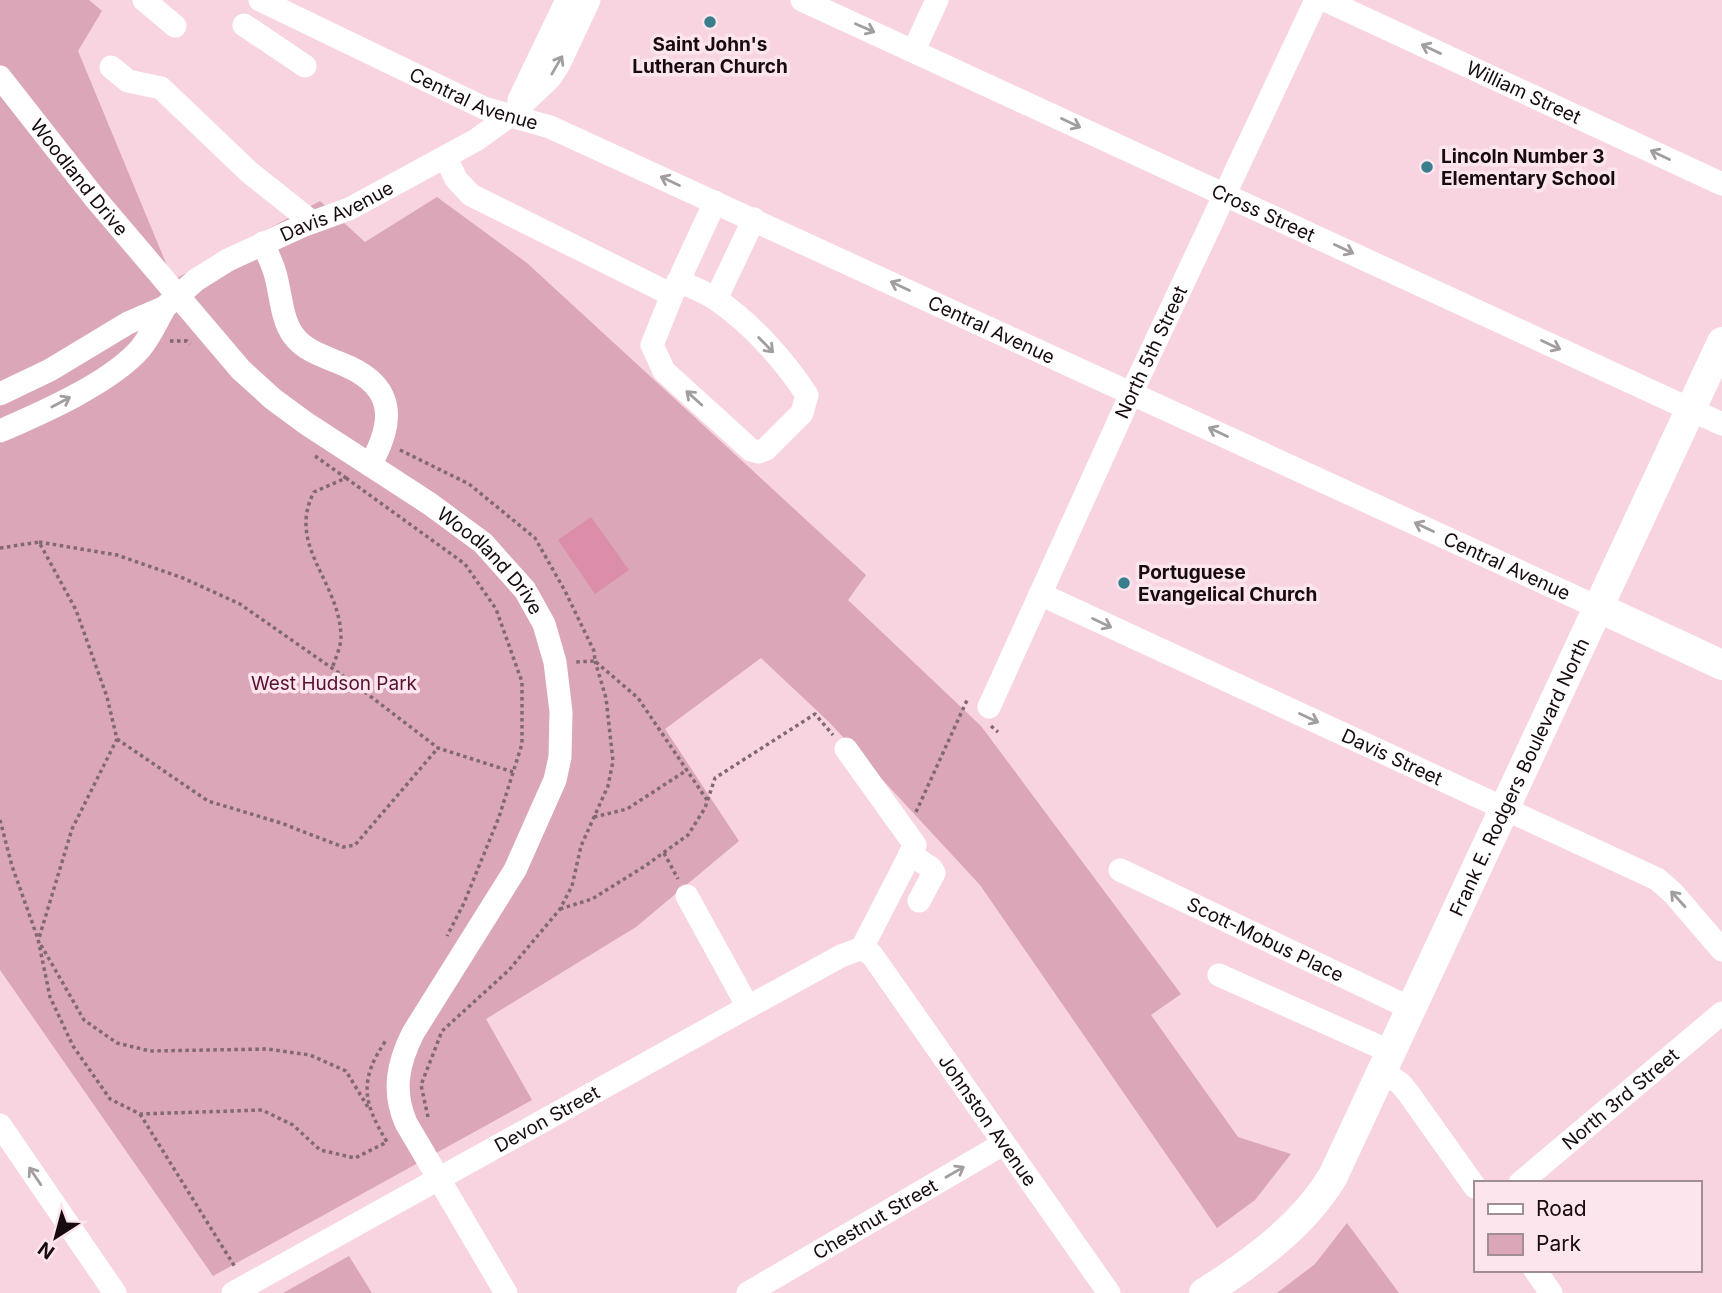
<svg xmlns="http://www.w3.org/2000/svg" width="1722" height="1293" font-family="Inter,sans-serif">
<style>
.green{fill:#daa6b8}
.water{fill:#dc8daa}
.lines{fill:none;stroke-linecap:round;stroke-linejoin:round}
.path{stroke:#806971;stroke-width:3.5;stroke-dasharray:3.5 3.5;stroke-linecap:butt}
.minor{stroke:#fff;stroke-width:23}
.major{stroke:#fff;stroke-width:30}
.oneway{stroke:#a29d9f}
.poi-dot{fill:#3a7e8d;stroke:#fce5ed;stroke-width:2.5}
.labels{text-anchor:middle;stroke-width:7;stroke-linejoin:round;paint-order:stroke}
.poi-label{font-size:19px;font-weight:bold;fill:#170b10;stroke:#fce5ed;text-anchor:start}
.street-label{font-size:19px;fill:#170b10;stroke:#fce5ed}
.park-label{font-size:19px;fill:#561132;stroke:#fce5ed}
</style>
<rect width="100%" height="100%" fill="#f8d4e0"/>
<g class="green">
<polygon points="0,0 89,0 102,11 78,51 173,280 320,201 365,242 437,197 527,263 866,575 848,600 981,726 1181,994 1151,1015 1238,1137 1291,1154 1255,1200 1217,1228 980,885 830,723 761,658 665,729 739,841 636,927 486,1019 532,1100 213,1276 0,970"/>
<polygon points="1347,1223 1399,1293 1277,1293 1315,1264"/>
<polygon points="349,1256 372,1293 283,1293"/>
</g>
<polygon class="water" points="591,517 629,570 595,594 558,540"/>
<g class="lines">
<g class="path">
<polyline points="170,341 187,341 190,344"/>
<polyline points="400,450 469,484 535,538 565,591 594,651 595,661 576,662"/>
<path d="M315,456L346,478L314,492C286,546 340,581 341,637C341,647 335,659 332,669"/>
<polyline points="346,478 465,564 496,609 522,682 522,744 499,817 464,903 447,936"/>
<polyline points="39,542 117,555 183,578 240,604 349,680 438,748 513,772"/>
<polyline points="0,548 39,542 76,610 107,697 117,739 72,829 39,938"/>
<polyline points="596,662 638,698 707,800"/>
<polyline points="991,726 998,732"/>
<polyline points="117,739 208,801 281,823 343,847 355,845 438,748"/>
<polyline points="916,812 968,698"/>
<polyline points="594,817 627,809 687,770"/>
<path d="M0,820L12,866L38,939L50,997L73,1046L110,1099L140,1114L262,1110L293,1125L320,1150L355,1158L387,1142C362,1101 359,1079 387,1039"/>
<polyline points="664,853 678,879"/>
<polyline points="560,909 592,899 645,866 688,835 705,808 715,778 815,714 833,735"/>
<polyline points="41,945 84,1020 117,1043 150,1051 268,1049 310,1055 346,1071 369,1109"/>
<polyline points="140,1114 235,1267"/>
<polyline points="428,1117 421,1085 442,1031 509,970 560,909 572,886 581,846 608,786 613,761 606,698 595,661"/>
</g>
<g class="minor">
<polyline points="144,0 175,26"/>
<path id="s1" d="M260,0L484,108L550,127L1597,607"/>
<path id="s2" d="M802,0L1722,424"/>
<path id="s3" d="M1325,0L1722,184"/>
<polyline points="244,25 305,66"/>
<polyline points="914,50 937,0"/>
<polyline points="111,67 128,81 161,88 249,172 312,222"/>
<path id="s4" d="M0,77L94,197L241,370L273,399L307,424L430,504L483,543L525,590L544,624L555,662L561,712L560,757L555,780L515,870L413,1033C398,1063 392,1091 406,1123L506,1293"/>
<polyline points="519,100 567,0"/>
<polyline points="446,158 456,179 471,195 672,295"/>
<path d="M263,243C267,253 272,263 275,273C281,293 281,318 293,335C306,353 330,358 349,367C397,389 393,425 370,465"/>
<path d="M678,281C691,287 706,292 717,300C752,324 784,360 807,395L802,413L766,449L759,452L751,450L664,371L652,345L672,295L715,202"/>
<polyline points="716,299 754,219"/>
<path id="s5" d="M0,394L50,370L128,323L165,307L196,280L228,260L302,226L349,209L476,140L511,115L550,78L559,64L589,0"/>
<path d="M0,431C42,413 110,383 140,349C151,336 157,321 165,307"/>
<path id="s6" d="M1040,594L1657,879L1673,893L1722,950"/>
<path id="s7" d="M989,707L1132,392L1316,0"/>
<polyline points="846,749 915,845 862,948"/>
<polyline points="910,854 931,868 934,873 919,901"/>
<path id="s8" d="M1120,870L1412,1009"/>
<polyline points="687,896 748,1007"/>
<path id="s9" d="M862,948L872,955L1109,1293"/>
<polyline points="1219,975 1391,1052"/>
<polyline points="1383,1071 1401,1084 1409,1094 1475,1187"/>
<polyline points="0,1125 115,1293"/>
<path id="s10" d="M1520,1183L1722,1013"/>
<polyline points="1535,1270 1551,1293"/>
<path id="s11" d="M233,1293L748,1007L841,956L862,948"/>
<path id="s12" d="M748,1293L1003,1144"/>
</g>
<g class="major">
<polyline points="1597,607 1722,665"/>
<path id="s13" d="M1204,1293C1252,1263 1304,1225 1333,1176L1722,342"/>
</g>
</g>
<defs><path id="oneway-shaft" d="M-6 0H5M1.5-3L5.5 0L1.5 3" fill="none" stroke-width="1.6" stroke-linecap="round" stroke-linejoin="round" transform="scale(1.75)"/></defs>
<g class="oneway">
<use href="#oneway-shaft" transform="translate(865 28) rotate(24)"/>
<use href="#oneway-shaft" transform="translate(1431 49) rotate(-155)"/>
<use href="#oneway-shaft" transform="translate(557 65) rotate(-60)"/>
<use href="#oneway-shaft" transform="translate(1071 123) rotate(25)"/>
<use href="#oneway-shaft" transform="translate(1660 155) rotate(-155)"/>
<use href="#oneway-shaft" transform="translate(670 181) rotate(-155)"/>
<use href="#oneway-shaft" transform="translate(1344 249) rotate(25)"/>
<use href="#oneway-shaft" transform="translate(900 286) rotate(-155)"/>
<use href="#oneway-shaft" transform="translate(766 345) rotate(46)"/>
<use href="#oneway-shaft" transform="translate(1551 345) rotate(25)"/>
<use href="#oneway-shaft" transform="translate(694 398) rotate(-138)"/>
<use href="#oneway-shaft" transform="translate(61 402) rotate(-28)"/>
<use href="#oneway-shaft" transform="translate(1218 432) rotate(-155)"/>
<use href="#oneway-shaft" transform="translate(1424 527) rotate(-155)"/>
<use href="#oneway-shaft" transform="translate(1102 623) rotate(25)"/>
<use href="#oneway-shaft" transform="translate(1309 718) rotate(25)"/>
<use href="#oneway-shaft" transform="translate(1678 899) rotate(-132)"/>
<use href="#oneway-shaft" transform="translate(955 1172) rotate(-30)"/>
<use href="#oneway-shaft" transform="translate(35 1176) rotate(-124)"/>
</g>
<g class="poi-dot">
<circle cx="710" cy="22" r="7"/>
<circle cx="1427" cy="167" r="7"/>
<circle cx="1124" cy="583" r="7"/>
</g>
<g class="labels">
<g class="poi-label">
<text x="710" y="51" text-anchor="middle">Saint John's<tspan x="710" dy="22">Lutheran Church</tspan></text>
<text x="1441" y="163">Lincoln Number 3<tspan x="1441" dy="22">Elementary School</tspan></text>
<text x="1138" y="579">Portuguese<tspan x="1138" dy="22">Evangelical Church</tspan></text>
</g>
<g class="street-label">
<text dy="7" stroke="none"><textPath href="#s3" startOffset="219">William Street</textPath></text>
<text dy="7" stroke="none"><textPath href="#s1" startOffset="236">Central Avenue</textPath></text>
<text dy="7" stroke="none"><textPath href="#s4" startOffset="128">Woodland Drive</textPath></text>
<text dy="7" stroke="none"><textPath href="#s5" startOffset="385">Davis Avenue</textPath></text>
<text dy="7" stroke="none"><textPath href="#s2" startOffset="508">Cross Street</textPath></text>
<text dy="7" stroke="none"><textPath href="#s1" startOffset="803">Central Avenue</textPath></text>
<text dy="7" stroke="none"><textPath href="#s7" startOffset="390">North 5th Street</textPath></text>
<text dy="7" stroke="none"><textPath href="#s4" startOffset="695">Woodland Drive</textPath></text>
<text dy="7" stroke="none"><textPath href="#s1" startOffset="1370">Central Avenue</textPath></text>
<text dy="7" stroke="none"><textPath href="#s6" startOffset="388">Davis Street</textPath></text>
<text dy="7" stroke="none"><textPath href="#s13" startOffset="616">Frank E. Rodgers Boulevard North</textPath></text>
<text dy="7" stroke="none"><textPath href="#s8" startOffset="161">Scott-Mobus Place</textPath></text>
<text dy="7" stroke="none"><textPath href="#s10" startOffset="131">North 3rd Street</textPath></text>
<text dy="7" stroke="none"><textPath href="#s11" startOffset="359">Devon Street</textPath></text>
<text dy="7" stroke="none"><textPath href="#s9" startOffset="214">Johnston Avenue</textPath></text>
<text dy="7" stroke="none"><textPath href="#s12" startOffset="147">Chestnut Street</textPath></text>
</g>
<g class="park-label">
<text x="334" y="690">West Hudson Park</text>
</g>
</g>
<rect x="1474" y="1181" width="228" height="91" fill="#fce5ed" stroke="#a08e95" stroke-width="2"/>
<rect x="1488" y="1204" width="35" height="10" fill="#ffffff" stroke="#a08e95" stroke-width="2"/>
<text x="1536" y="1216" font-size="21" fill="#170b10">Road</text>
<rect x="1488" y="1234" width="35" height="21" fill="#daa6b8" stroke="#a08e95" stroke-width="2"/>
<text x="1536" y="1251" font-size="21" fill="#170b10">Park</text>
<g transform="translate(56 1237) rotate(216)" stroke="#fce5ed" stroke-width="5" paint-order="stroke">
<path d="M0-5L12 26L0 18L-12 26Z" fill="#170b10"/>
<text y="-10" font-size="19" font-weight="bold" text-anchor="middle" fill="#170b10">N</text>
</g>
</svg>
